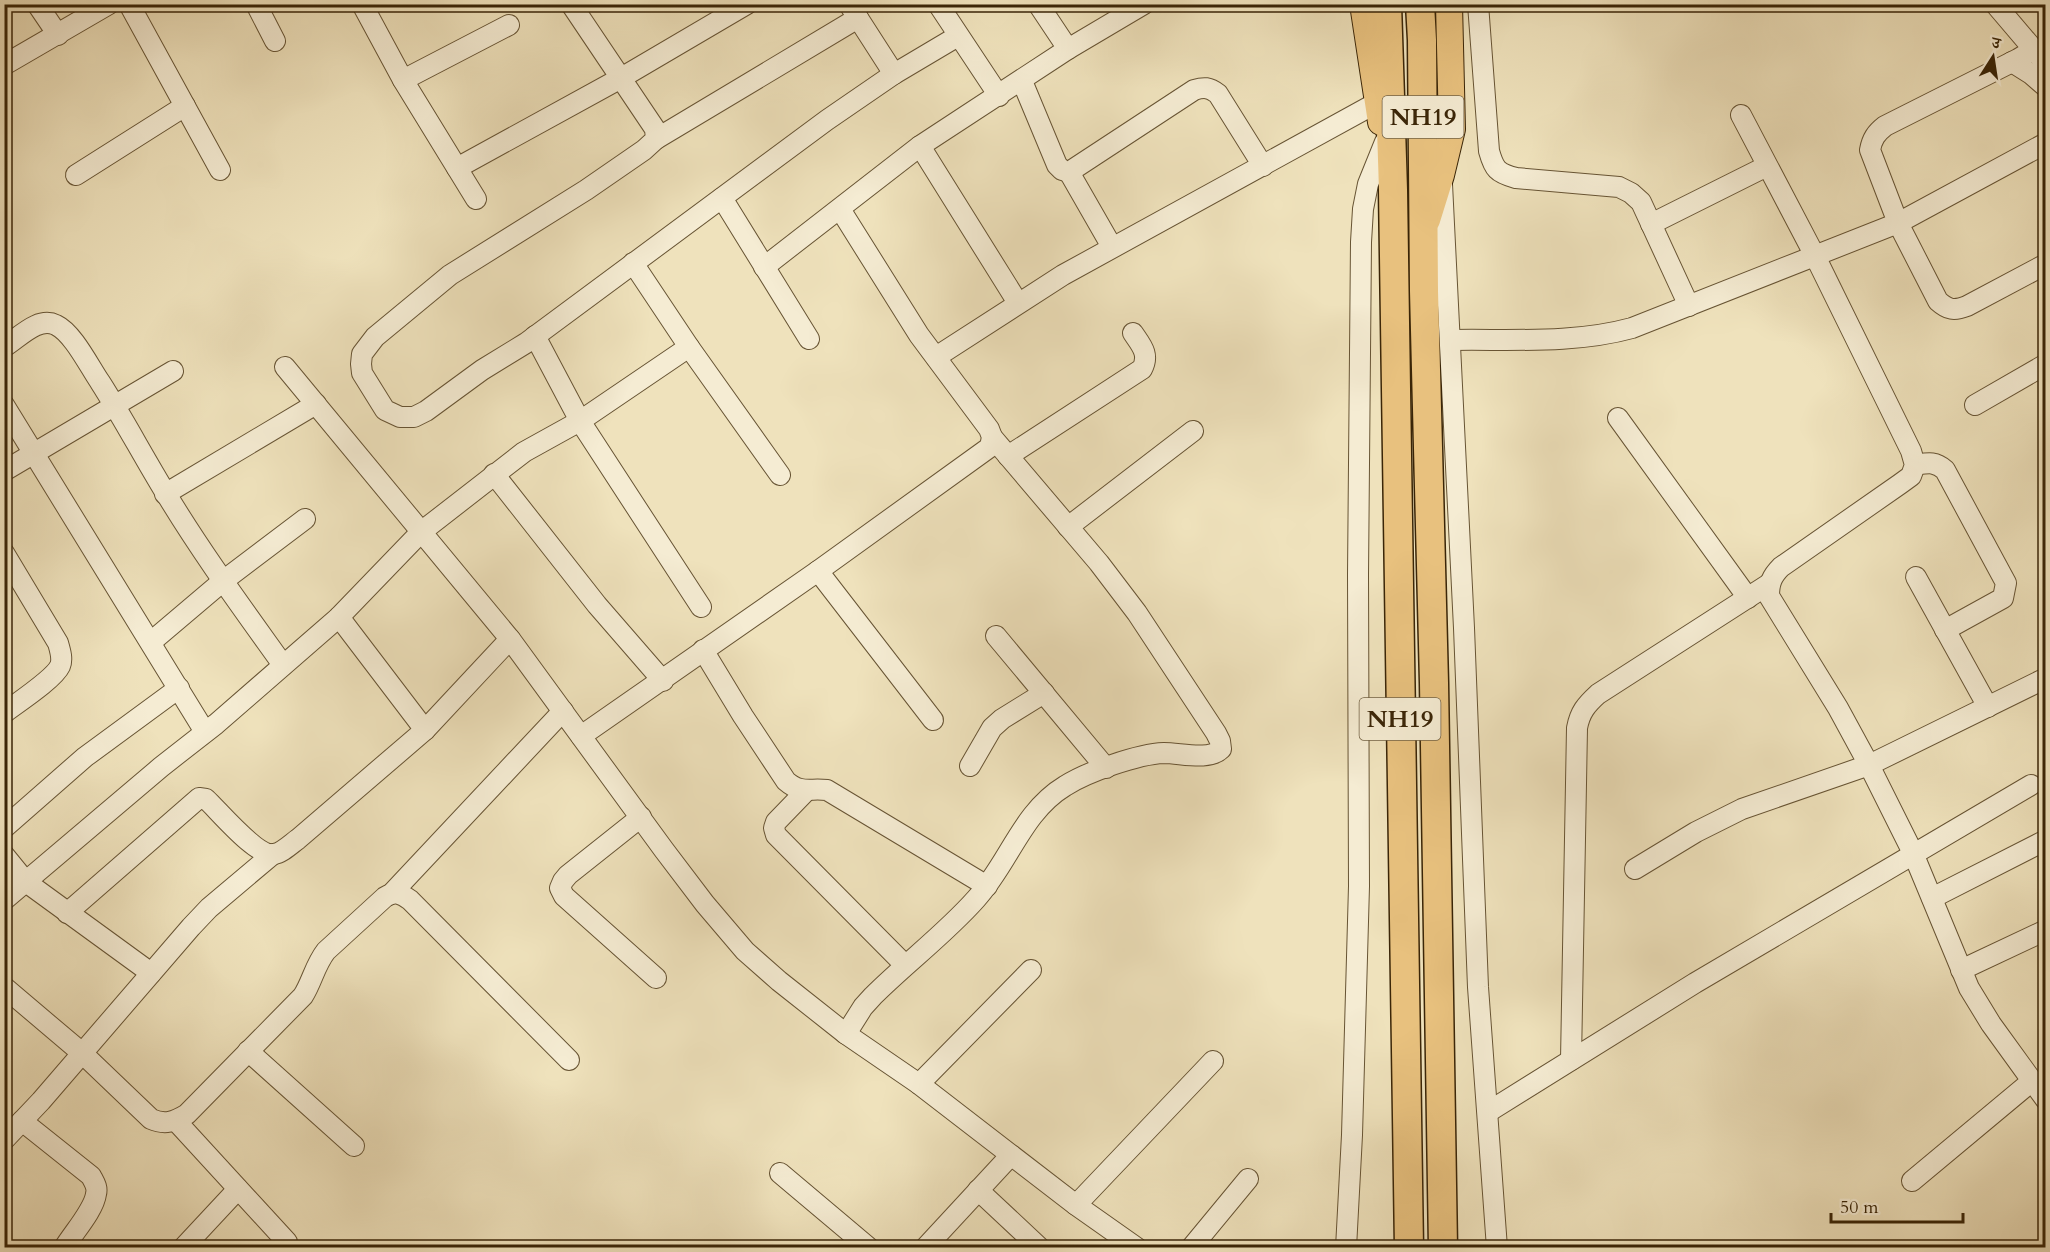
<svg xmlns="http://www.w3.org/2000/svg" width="2050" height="1252" font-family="Cardo,'Noto Serif Devanagari',serif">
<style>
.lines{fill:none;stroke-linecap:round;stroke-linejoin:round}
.minor-casing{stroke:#675434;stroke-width:22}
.major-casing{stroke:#3a2507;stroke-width:28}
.highway-casing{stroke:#3a2507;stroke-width:31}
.minor{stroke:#f5ecd3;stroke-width:20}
.major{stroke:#e8c17e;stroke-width:26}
.highway{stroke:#e8c17e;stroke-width:28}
.labels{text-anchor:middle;stroke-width:6;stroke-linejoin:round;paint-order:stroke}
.shield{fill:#f5ecd3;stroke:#726144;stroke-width:1.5}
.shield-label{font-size:24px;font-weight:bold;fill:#3a2507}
</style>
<rect width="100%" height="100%" fill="#efe2bc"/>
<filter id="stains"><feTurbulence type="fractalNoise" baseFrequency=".00333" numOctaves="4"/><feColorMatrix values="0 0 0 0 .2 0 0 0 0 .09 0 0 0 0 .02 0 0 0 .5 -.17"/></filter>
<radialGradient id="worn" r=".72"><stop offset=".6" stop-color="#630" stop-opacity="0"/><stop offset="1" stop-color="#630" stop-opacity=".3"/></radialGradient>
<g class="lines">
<defs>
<g id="minor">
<polyline points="37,4 58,35"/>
<polyline points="129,4 220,170"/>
<polyline points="256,4 275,41"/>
<polyline points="362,4 403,80 476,199"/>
<polyline points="571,4 655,129 656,139 644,150 586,190 450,275 375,337 362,354 361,364 362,373 385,410 400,417 414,417 426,411 482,370 526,343 827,120 894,74 958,36"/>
<polyline points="849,4 894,74"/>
<polyline points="938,4 999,96"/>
<polyline points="1038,4 1068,49"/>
<path d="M1478,4L1489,151C1494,169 1497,173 1516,178L1619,187L1631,193L1641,202L1689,306"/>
<polyline points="1995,4 2046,64"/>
<path d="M2033,50L2018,59L1885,126C1876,133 1872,139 1870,150L1898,223L1938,301C1948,310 1954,311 1967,306L2046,264"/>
<polyline points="2012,62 2031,74 2046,87"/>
<polyline points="4,65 109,4"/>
<polyline points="403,80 509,25"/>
<path d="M1022,81L1057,165L1062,170L1069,172L1194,90C1204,87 1209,87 1218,94L1263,166"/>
<path d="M1741,115L1815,256L1911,451L1915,465L1911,476L1900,484L1781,567C1772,576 1769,583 1769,596L1838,708L1869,765L1913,853L1969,988L1991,1024L2046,1100"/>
<polyline points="656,139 858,18"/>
<polyline points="920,146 1018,303"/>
<polyline points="457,168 621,78 747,4"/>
<polyline points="1069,172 1112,247"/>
<polyline points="76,175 185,106"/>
<polyline points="1442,184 1464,628 1478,987 1497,1248"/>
<polyline points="722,198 809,339"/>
<polyline points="1651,224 1767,166"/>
<polyline points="633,263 689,347 780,475"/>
<polyline points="764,267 920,146 1068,49 1144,4"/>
<polyline points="535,336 580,421 701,607"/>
<path d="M1451,340C1511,339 1574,344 1632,328L1898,223L2046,143"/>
<path d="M4,347C19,338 38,316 56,325C73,333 89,366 100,382C123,418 143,456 165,492C201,552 243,609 283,665"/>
<polyline points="936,357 1063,275 1378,102"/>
<polyline points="285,367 510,639 664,850 705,904 745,951 779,981 846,1034 919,1084 1076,1205 1137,1248"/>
<polyline points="4,405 205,732"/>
<polyline points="1975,405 2046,364"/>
<polyline points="1618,418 1748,598"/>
<path d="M1008,456L1142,369C1150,354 1141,345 1133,333"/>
<path d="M1915,465C1928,463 1935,461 1945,470L2006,583L2003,598L1945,630"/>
<polyline points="4,471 173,371"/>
<polyline points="494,474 597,605 663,681"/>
<polyline points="165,494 316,404"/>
<polyline points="1068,527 1193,431"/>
<path d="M4,553L58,643C60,650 63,659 60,666C54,679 17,703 4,713"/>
<polyline points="818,571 933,720"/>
<polyline points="1916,577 1988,707"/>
<polyline points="339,617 425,730"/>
<polyline points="996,636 1106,768"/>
<polyline points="151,642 223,581 305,519"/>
<path d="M703,650L743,716L786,781C801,794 809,788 827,790L987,886"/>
<polyline points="581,736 818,571 990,447 992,437 989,429 919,335 840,209"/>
<polyline points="970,766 992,728 1002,719 1044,693"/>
<polyline points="806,791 776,822 774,828 776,835 905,965"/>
<polyline points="641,817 568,875 563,881 560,888 564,896 656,978"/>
<polyline points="4,828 85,757 179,688"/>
<polyline points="4,855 26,882 151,973"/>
<polyline points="1635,869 1696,832 1742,809 1869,765 2046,678"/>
<polyline points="393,892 563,711"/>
<polyline points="1932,898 2046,840"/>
<polyline points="4,900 161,767 216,724 339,617 421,532 524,452 580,421 689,347"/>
<path d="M67,913L199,798L206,799C219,811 257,857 274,854C282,853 291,844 298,839L425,730L510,639"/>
<polyline points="1961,970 2046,930"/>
<path d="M4,987L82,1053L151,1119C165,1125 174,1122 187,1114L303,996C312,982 315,965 326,951L385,897C395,891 400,893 410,900L569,1060"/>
<path d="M846,1034L863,1007L873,996C906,963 945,934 976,899C1009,863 1022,812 1065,786C1087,772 1138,754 1164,753C1181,753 1209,761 1221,749L1220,741L1216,733L1137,613L1099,563L992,437"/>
<polyline points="248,1051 354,1146"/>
<path d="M1571,1060L1577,728C1580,712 1586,705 1598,694L1769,584"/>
<polyline points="919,1084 1031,970"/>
<polyline points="1488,1112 1695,983 2031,785"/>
<path d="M22,1121L91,1176C94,1182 98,1187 96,1194C94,1210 73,1233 64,1248"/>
<polyline points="176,1121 287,1242"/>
<polyline points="4,1140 41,1101 191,927 209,908 273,854"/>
<polyline points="780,1173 869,1248"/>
<polyline points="1912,1181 2032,1081"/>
<polyline points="978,1190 1040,1248"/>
<polyline points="1076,1205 1213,1061"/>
<polyline points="183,1248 238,1189"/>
<polyline points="925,1248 1011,1155"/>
<polyline points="1191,1248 1248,1179"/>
<polyline points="1346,1248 1352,1135 1359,886 1358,575 1361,242 1363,209 1368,184 1385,142"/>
</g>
<g id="major">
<polyline points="1363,4 1381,122"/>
<polyline points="1427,220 1441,175 1452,129 1449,4"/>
</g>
<g id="highway">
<polyline points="1387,4 1393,190 1409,1248"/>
<polyline points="1420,4 1422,40 1424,291 1434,683 1443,1248"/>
</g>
</defs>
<use href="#minor" class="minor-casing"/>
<use href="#major" class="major-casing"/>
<use href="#highway" class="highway-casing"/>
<use href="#minor" class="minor"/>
<use href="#major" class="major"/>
<use href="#highway" class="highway"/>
</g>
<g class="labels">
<g class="shield">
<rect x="1382.5" y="96" width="81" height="42" rx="4.5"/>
<rect x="1359.5" y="698" width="81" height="42" rx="4.5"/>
</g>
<g class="shield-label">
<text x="1423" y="125">NH19</text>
<text x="1400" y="727">NH19</text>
</g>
</g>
<rect width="2050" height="1252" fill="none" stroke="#efe2bc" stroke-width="24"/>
<rect x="6" y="6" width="2038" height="1240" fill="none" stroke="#3a2507" stroke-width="3"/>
<rect x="12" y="12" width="2026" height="1228" fill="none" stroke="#3a2507" stroke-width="1.5"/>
<g transform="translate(1993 57) rotate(12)" stroke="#f5ecd3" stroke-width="4.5" paint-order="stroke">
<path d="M0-4.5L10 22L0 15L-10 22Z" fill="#3a2507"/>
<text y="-9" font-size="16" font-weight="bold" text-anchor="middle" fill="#3a2507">उ</text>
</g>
<path d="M1831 1213v9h132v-9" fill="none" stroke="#3a2507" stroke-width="3"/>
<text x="1840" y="1213" font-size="18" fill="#3a2507" stroke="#f5ecd3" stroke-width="4.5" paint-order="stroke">50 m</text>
<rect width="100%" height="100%" filter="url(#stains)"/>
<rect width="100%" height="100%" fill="url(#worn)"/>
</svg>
